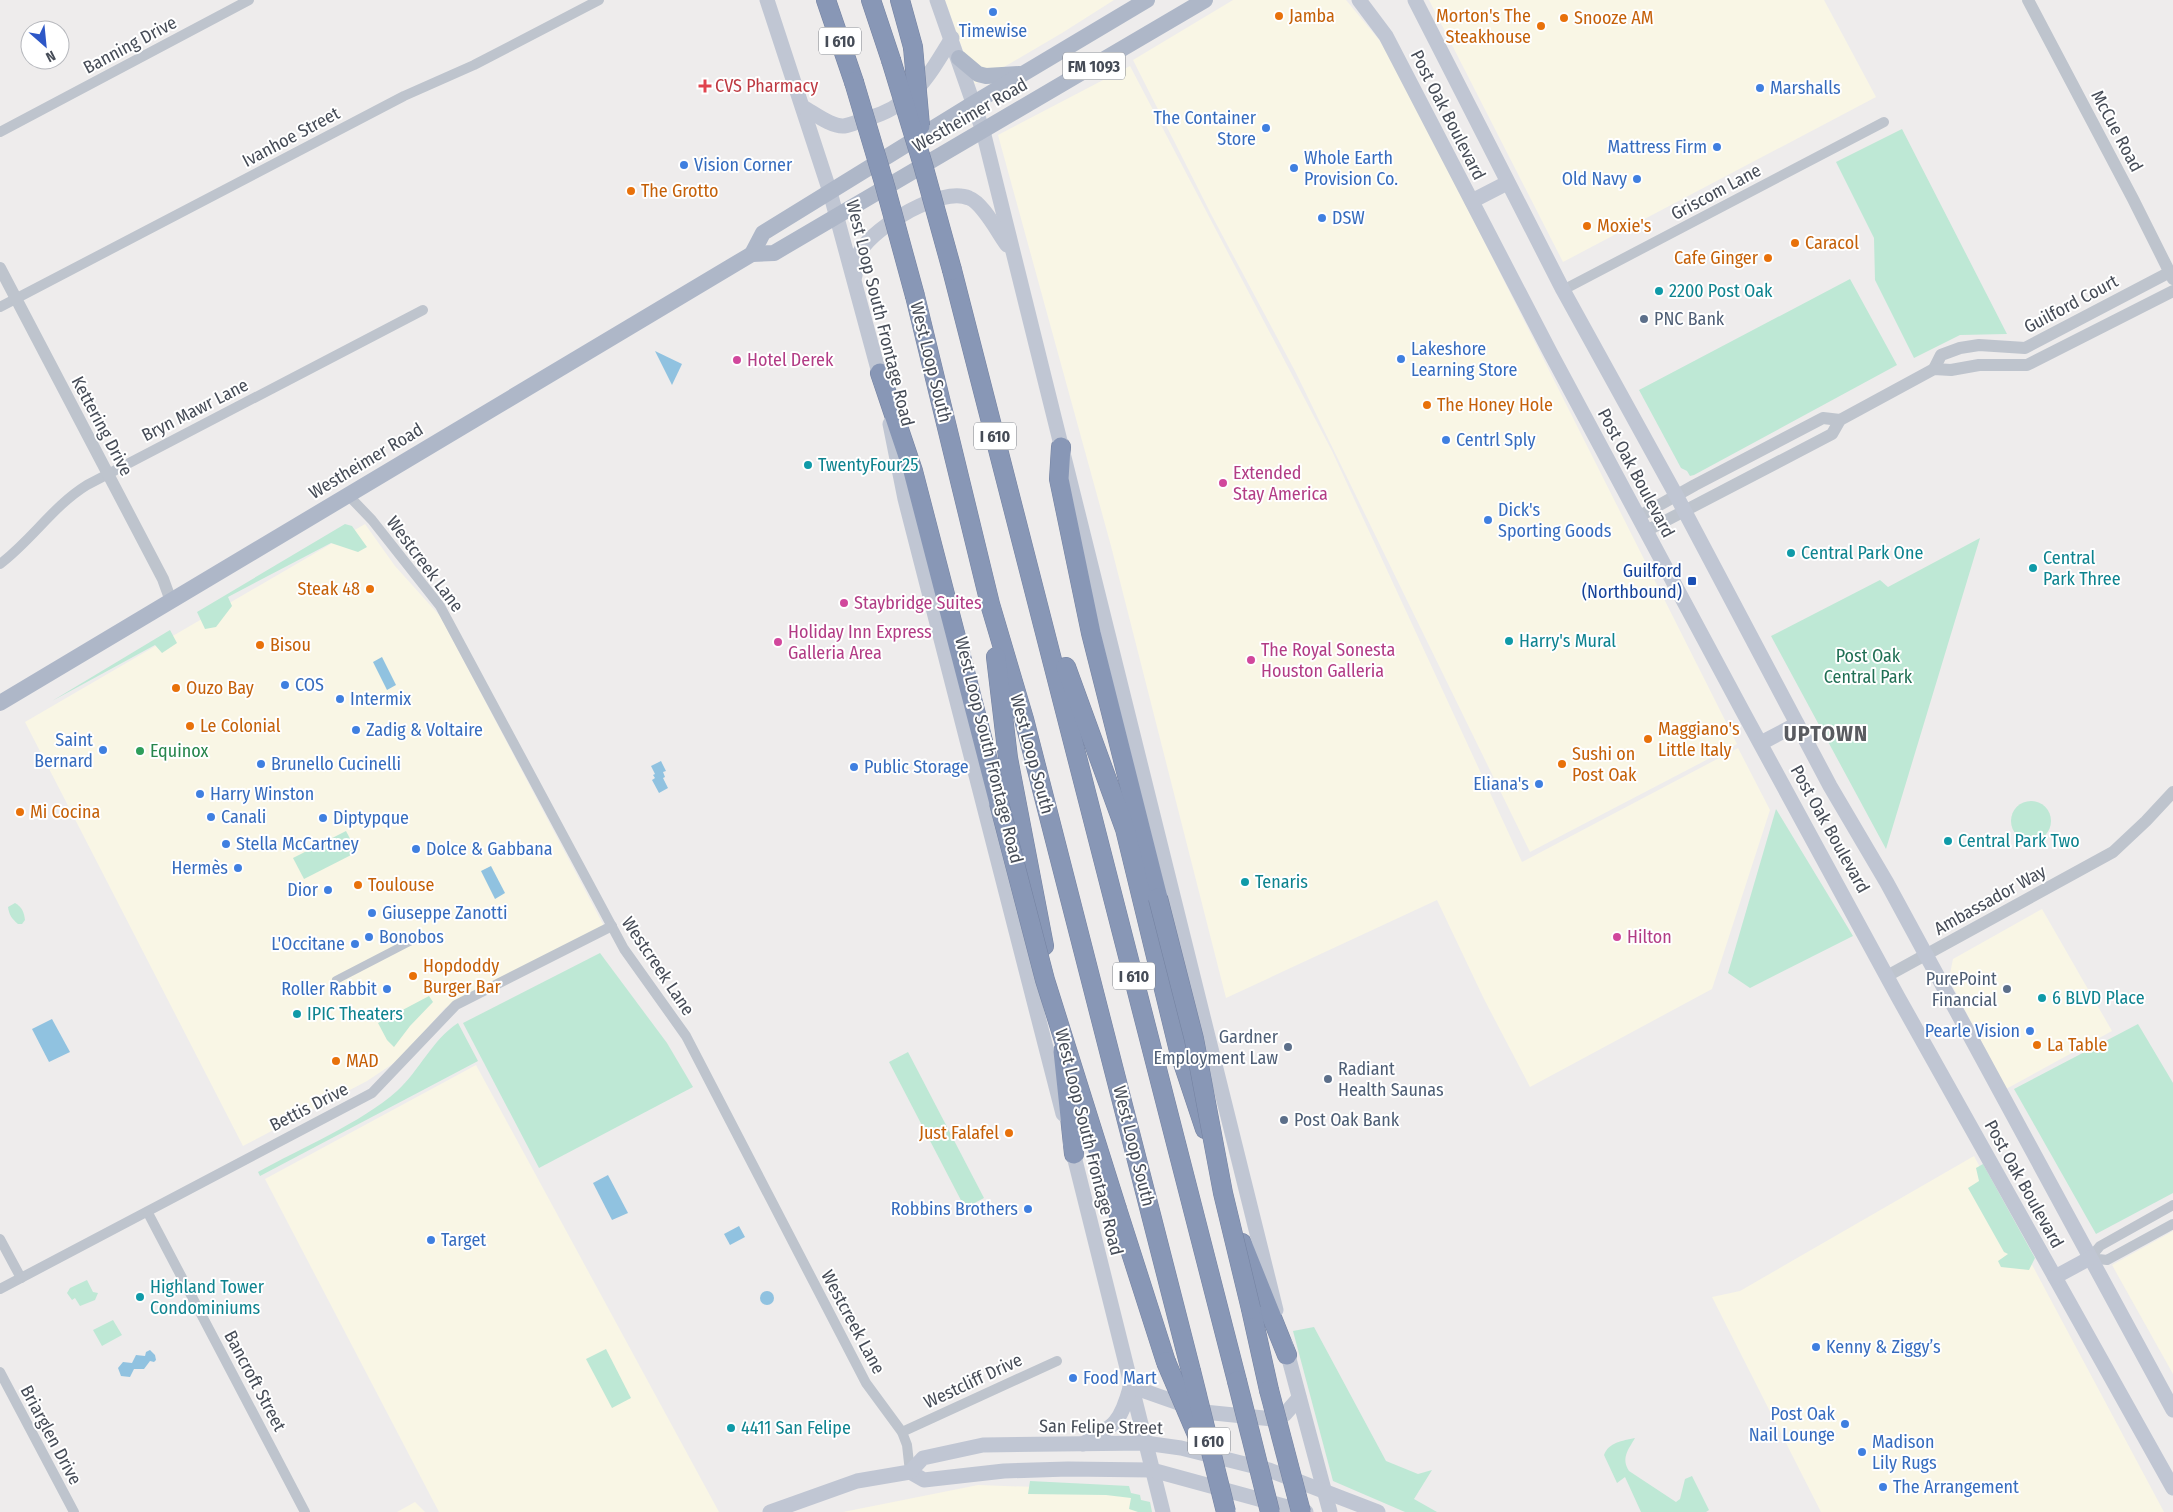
<svg xmlns="http://www.w3.org/2000/svg" width="2173" height="1512" font-family="'Fira Sans Condensed',sans-serif">
<style>
.commercial{fill:#f9f6e5}
.green{fill:#bee8d5}
.water{fill:#90c2e0}
.lines{fill:none;stroke-linecap:round;stroke-linejoin:round}
.motorway-casing{stroke:#7482a1;stroke-width:20}
.pedestrian{stroke:#bec4cd;stroke-width:8}
.minor{stroke:#bec4cd;stroke-width:10}
.tertiary{stroke:#bec4cd;stroke-width:12}
.secondary{stroke:#c0c6d3;stroke-width:15}
.primary{stroke:#aeb7c8;stroke-width:16}
.motorway{stroke:#8897b6;stroke-width:19}
.motorway-bridge-casing{stroke:#7482a1;stroke-width:20;stroke-linecap:butt}
.motorway-bridge{stroke:#8897b6;stroke-width:19}
.shop-dot{fill:#3f7fe0;stroke:#fff;stroke-width:2}
.food-dot{fill:#e8710a;stroke:#fff;stroke-width:2}
.health-dot{fill:#e0444e;stroke:#fff;stroke-width:2}
.culture-dot{fill:#0f9aa8;stroke:#fff;stroke-width:2}
.service-dot{fill:#5c6f8a;stroke:#fff;stroke-width:2}
.hotel-dot{fill:#d1479c;stroke:#fff;stroke-width:2}
.transit-dot{fill:#1a4fb4;stroke:#fff;stroke-width:2}
.leisure-dot{fill:#2e9e5b;stroke:#fff;stroke-width:2}
.labels{text-anchor:middle;stroke-width:4;stroke-linejoin:round;paint-order:stroke}
.shield{fill:#fff;stroke:#7e8289;stroke-width:1}
.shield-label{font-size:16px;font-weight:bold;fill:#464c57}
.food-label{font-size:18px;fill:#c56008;stroke:#fff;text-anchor:start}
.shop-label{font-size:18px;fill:#366cbe;stroke:#fff;text-anchor:start}
.street-label{font-size:18px;fill:#464c57;stroke:#fff}
.health-label{font-size:18px;fill:#be3a42;stroke:#fff;text-anchor:start}
.culture-label{font-size:18px;fill:#0d838f;stroke:#fff;text-anchor:start}
.service-label{font-size:18px;fill:#4e5e75;stroke:#fff;text-anchor:start}
.hotel-label{font-size:18px;fill:#b23c85;stroke:#fff;text-anchor:start}
.transit-label{font-size:18px;fill:#164399;stroke:#fff;text-anchor:end}
.park-label{font-size:18px;fill:#206f54;stroke:#fff}
.leisure-label{font-size:18px;fill:#27864d;stroke:#fff;text-anchor:start}
.district-label{font-size:22px;font-weight:bold;letter-spacing:1px;fill:#595b60;stroke:#fff}
</style>
<rect width="100%" height="100%" fill="#eeecec"/>
<g class="commercial">
<polygon points="945,0 1114,0 1062,33 975,84"/>
<polygon points="1233,0 1346,0 1380,41 1412,98 1737,744 1530,852 1296,373 1211,214 1133,60"/>
<polygon points="1429,0 1824,0 1876,97 1563,262"/>
<polygon points="1130,66 1332,451 1522,862 1738,748 1770,810 1712,989 1530,1087 1484,999 1437,900 1226,998 1111,546 998,135"/>
<polygon points="365,524 395,566 440,616 604,926 445,1008 400,1059 367,1081 243,1146 25,722"/>
<polygon points="2042,909 2112,1031 2006,1089 1949,979 1953,959"/>
<polygon points="476,1065 719,1512 439,1512 265,1179"/>
<polygon points="1974,1156 2164,1512 1821,1512 1712,1297 1740,1291"/>
<polygon points="2173,1231 2173,1374 2112,1265"/>
<polygon points="978,1485 1123,1490 1145,1509 1144,1512 843,1512"/>
<polygon points="415,1502 425,1512 397,1512"/>
</g>
<g class="green">
<polygon points="1902,129 2007,334 1960,335 1914,358 1875,280 1874,238 1836,162"/>
<polygon points="1850,279 1897,365 1694,475 1690,476 1687,471 1681,468 1639,390"/>
<polygon points="345,524 352,526 367,547 358,552 331,543 228,597 232,606 216,627 205,629 197,612"/>
<polygon points="1980,538 1886,849 1771,636 1880,580 1888,587"/>
<polygon points="170,630 177,643 162,653 155,645 52,701"/>
<circle cx="2031" cy="821" r="20"/>
<polygon points="1776,809 1853,936 1750,988 1728,973"/>
<polygon points="346,831 357,852 304,879 293,858"/>
<path d="M15,903C22,907 24,912 25,920L22,924H18C12,919 9,915 8,907Z"/>
<polygon points="600,953 667,1043 693,1087 539,1168 463,1023"/>
<polygon points="429,996 433,1002 410,1026 394,1047 387,1040 378,1023"/>
<path d="M458,1023L478,1061L260,1176L258,1172C301,1148 361,1123 397,1091C420,1070 432,1040 458,1023Z"/>
<polygon points="2138,1024 2173,1083 2173,1193 2096,1234 2014,1089"/>
<polygon points="908,1052 984,1198 965,1208 889,1062"/>
<polygon points="1983,1164 2035,1258 2029,1270 2001,1267 1998,1261 2008,1254 2004,1252 1968,1188 1979,1181 1976,1168"/>
<polygon points="87,1280 93,1292 98,1293 95,1300 80,1306 75,1298 72,1300 67,1293 70,1288"/>
<polygon points="113,1320 122,1335 102,1346 93,1330"/>
<polygon points="1314,1327 1386,1461 1418,1474 1432,1470 1414,1499 1437,1512 1405,1512 1333,1481 1293,1331"/>
<polygon points="606,1349 631,1398 612,1408 586,1359"/>
<path d="M1635,1438C1628,1450 1621,1458 1629,1471L1676,1502L1680,1499L1685,1479L1692,1476L1709,1510L1706,1512H1641L1625,1477L1617,1483L1604,1455C1609,1442 1622,1441 1635,1438Z"/>
<polygon points="1030,1481 1129,1486 1131,1493 1140,1495 1141,1500 1150,1502 1152,1512 1138,1512 1129,1509 1131,1498 1106,1495 1028,1494"/>
</g>
<g class="water">
<polygon points="655,351 682,364 672,385"/>
<polygon points="382,657 396,685 387,690 373,662"/>
<polygon points="661,761 666,771 663,772 665,777 663,778 668,788 659,793 652,780 655,778 653,775 655,774 651,766"/>
<polygon points="491,866 505,893 495,899 481,871"/>
<polygon points="52,1019 70,1052 49,1062 32,1029"/>
<polygon points="608,1175 628,1213 612,1220 593,1183"/>
<polygon points="739,1226 745,1237 730,1245 724,1234"/>
<circle cx="767" cy="1298" r="7"/>
<polygon points="150,1350 155,1355 156,1360 154,1362 150,1361 144,1369 134,1369 130,1377 121,1376 118,1368 123,1362 132,1363 136,1355 145,1356 146,1352"/>
</g>
<g class="lines">
<defs>
<g id="motorway">
<polyline points="826,0 854,82"/>
<polyline points="871,0 891,60"/>
<polyline points="900,0 913,47"/>
<polyline points="952,270 1237,1381"/>
<polyline points="915,296 990,604 1024,719 1191,1371"/>
<polyline points="880,373 913,471 999,803"/>
<polyline points="1061,447 1059,479 1091,633 1158,898"/>
<polyline points="996,657 1008,758 1044,946"/>
<polyline points="1066,667 1125,829 1179,1051 1205,1129"/>
<polyline points="1063,1051 1074,1154"/>
<polyline points="1117,1209 1166,1362"/>
<polyline points="1242,1243 1287,1355"/>
<polyline points="1251,1309 1269,1390"/>
</g>
</defs>
<use href="#motorway" class="motorway-casing"/>
<polyline class="pedestrian" points="336,980 421,936"/>
<g class="minor">
<polyline points="0,132 249,0"/>
<polyline points="1563,290 1884,122"/>
<polyline points="0,307 404,96 474,65 599,0"/>
<polyline points="348,495 372,520 440,606 624,949 686,1036 866,1383 902,1432 907,1445 910,1472"/>
<path d="M0,564C32,540 53,506 87,485L423,310"/>
<polyline points="2173,1205 2100,1246 2090,1258 2107,1260 2173,1224"/>
<polyline points="148,1213 305,1512"/>
<polyline points="0,1239 21,1278"/>
<polyline points="0,1289 372,1093 456,1005 612,926"/>
<polyline points="0,1372 74,1512"/>
<polyline points="902,1432 1057,1361"/>
</g>
<g class="tertiary">
<polyline points="2028,0 2133,199 2173,279"/>
<polyline points="0,268 163,579 171,601"/>
<polyline points="1934,369 1941,355 1960,348 1979,345 2025,348 2170,272"/>
<polyline points="1638,517 1695,485 1823,418 1840,420"/>
<polyline points="1646,531 1832,434 1840,420 1934,369 1951,370 1979,365 2027,365 2173,291"/>
<polyline points="1887,976 2113,852 2146,821 2173,792"/>
</g>
<g class="secondary">
<polyline points="767,0 830,192 882,384"/>
<polyline points="937,0 983,131 1276,1310"/>
<polyline points="1359,0 1386,36 1550,352 1742,710 1898,997 2173,1488"/>
<polyline points="1415,0 1563,290 1676,495 1830,786 1887,883 2173,1410"/>
<path d="M803,107C814,113 831,127 844,126C851,125 859,121 866,119C913,106 928,77 952,38"/>
<polyline points="1472,201 1507,183"/>
<path d="M855,276C856,267 856,257 861,250C876,226 941,186 969,198C983,203 998,233 1007,245"/>
<polyline points="890,424 905,499 1063,1114"/>
<polyline points="1761,743 1797,724"/>
<polyline points="1071,1144 1163,1512"/>
<polyline points="2055,1277 2090,1258"/>
<polyline points="1285,1344 1330,1512"/>
<polyline points="1130,1386 1204,1412 1273,1419 1285,1414 1299,1398"/>
<path d="M1083,1444C1114,1426 1120,1424 1130,1388"/>
<polyline points="910,1472 924,1480 1004,1471 1068,1469 1152,1470 1306,1512"/>
<polyline points="770,1512 857,1481 910,1472 923,1458 983,1445 1145,1443 1181,1448 1269,1470 1378,1512"/>
</g>
<g class="primary">
<polyline points="959,58 978,74 986,76 1019,74"/>
<polyline points="752,254 763,233 974,103 1147,0"/>
<polyline points="0,703 752,254 774,253 1205,0"/>
</g>
<use href="#motorway" class="motorway"/>
<defs>
<g id="motorway-bridge">
<polyline points="913,47 920,126"/>
<polyline points="891,60 923,165 952,270"/>
<polyline points="854,82 885,186 915,296"/>
<polyline points="999,803 1045,980 1117,1209"/>
<polyline points="1158,898 1194,1039 1223,1193 1251,1309"/>
<polyline points="1166,1362 1198,1437"/>
<polyline points="1191,1371 1226,1512"/>
<polyline points="1237,1381 1270,1512"/>
<polyline points="1269,1390 1301,1512"/>
</g>
</defs>
<use href="#motorway-bridge" class="motorway-bridge-casing"/>
<use href="#motorway-bridge" class="motorway-bridge"/>
</g>
<g class="shop-dot">
<circle cx="993" cy="12" r="5"/>
<circle cx="1760" cy="88" r="5"/>
<circle cx="1266" cy="128" r="5"/>
<circle cx="1717" cy="147" r="5"/>
<circle cx="684" cy="165" r="5"/>
<circle cx="1294" cy="168" r="5"/>
<circle cx="1637" cy="179" r="5"/>
<circle cx="1322" cy="218" r="5"/>
<circle cx="1401" cy="359" r="5"/>
<circle cx="1446" cy="440" r="5"/>
<circle cx="1488" cy="520" r="5"/>
<circle cx="285" cy="685" r="5"/>
<circle cx="340" cy="699" r="5"/>
<circle cx="356" cy="730" r="5"/>
<circle cx="103" cy="750" r="5"/>
<circle cx="261" cy="764" r="5"/>
<circle cx="854" cy="767" r="5"/>
<circle cx="1539" cy="784" r="5"/>
<circle cx="200" cy="794" r="5"/>
<circle cx="211" cy="817" r="5"/>
<circle cx="323" cy="818" r="5"/>
<circle cx="226" cy="844" r="5"/>
<circle cx="416" cy="849" r="5"/>
<circle cx="238" cy="868" r="5"/>
<circle cx="328" cy="890" r="5"/>
<circle cx="372" cy="913" r="5"/>
<circle cx="369" cy="937" r="5"/>
<circle cx="355" cy="944" r="5"/>
<circle cx="387" cy="989" r="5"/>
<circle cx="2030" cy="1031" r="5"/>
<circle cx="1028" cy="1209" r="5"/>
<circle cx="431" cy="1240" r="5"/>
<circle cx="1816" cy="1347" r="5"/>
<circle cx="1073" cy="1378" r="5"/>
<circle cx="1845" cy="1424" r="5"/>
<circle cx="1862" cy="1452" r="5"/>
<circle cx="1883" cy="1487" r="5"/>
</g>
<g class="food-dot">
<circle cx="1279" cy="16" r="5"/>
<circle cx="1564" cy="18" r="5"/>
<circle cx="1541" cy="26" r="5"/>
<circle cx="631" cy="191" r="5"/>
<circle cx="1587" cy="226" r="5"/>
<circle cx="1795" cy="243" r="5"/>
<circle cx="1768" cy="258" r="5"/>
<circle cx="1427" cy="405" r="5"/>
<circle cx="370" cy="589" r="5"/>
<circle cx="260" cy="645" r="5"/>
<circle cx="176" cy="688" r="5"/>
<circle cx="190" cy="726" r="5"/>
<circle cx="1648" cy="739" r="5"/>
<circle cx="1562" cy="764" r="5"/>
<circle cx="20" cy="812" r="5"/>
<circle cx="358" cy="885" r="5"/>
<circle cx="413" cy="976" r="5"/>
<circle cx="2037" cy="1045" r="5"/>
<circle cx="336" cy="1061" r="5"/>
<circle cx="1009" cy="1133" r="5"/>
</g>
<path class="health-dot" d="M702.5 78.5h5v5h5v5h-5v5h-5v-5h-5v-5h5z"/>
<g class="culture-dot">
<circle cx="1659" cy="291" r="5"/>
<circle cx="808" cy="465" r="5"/>
<circle cx="1791" cy="553" r="5"/>
<circle cx="2033" cy="568" r="5"/>
<circle cx="1509" cy="641" r="5"/>
<circle cx="1948" cy="841" r="5"/>
<circle cx="1245" cy="882" r="5"/>
<circle cx="2042" cy="998" r="5"/>
<circle cx="297" cy="1014" r="5"/>
<circle cx="140" cy="1297" r="5"/>
<circle cx="731" cy="1428" r="5"/>
</g>
<g class="service-dot">
<circle cx="1644" cy="319" r="5"/>
<circle cx="2007" cy="989" r="5"/>
<circle cx="1288" cy="1047" r="5"/>
<circle cx="1328" cy="1079" r="5"/>
<circle cx="1284" cy="1120" r="5"/>
</g>
<g class="hotel-dot">
<circle cx="737" cy="360" r="5"/>
<circle cx="1223" cy="483" r="5"/>
<circle cx="844" cy="603" r="5"/>
<circle cx="778" cy="642" r="5"/>
<circle cx="1251" cy="660" r="5"/>
<circle cx="1617" cy="937" r="5"/>
</g>
<rect class="transit-dot" x="1687" y="576" width="10" height="10" rx="2.5"/>
<circle class="leisure-dot" cx="140" cy="751" r="5"/>
<g class="labels">
<g class="shield">
<rect x="819" y="27.5" width="42" height="27" rx="4"/>
<rect x="1063" y="52.5" width="62" height="27" rx="4"/>
<rect x="974" y="422.5" width="42" height="27" rx="4"/>
<rect x="1113" y="962.5" width="42" height="27" rx="4"/>
<rect x="1188" y="1427.5" width="42" height="27" rx="4"/>
</g>
<g class="shield-label">
<text x="840" y="47">I 610</text>
<text x="1094" y="72">FM 1093</text>
<text x="995" y="442">I 610</text>
<text x="1134" y="982">I 610</text>
<text x="1209" y="1447">I 610</text>
</g>
<g class="food-label">
<text x="1289" y="22">Jamba</text>
<text x="1531" y="22" text-anchor="end">Morton's The<tspan x="1531" dy="21">Steakhouse</tspan></text>
<text x="1574" y="24">Snooze AM</text>
<text x="641" y="197">The Grotto</text>
<text x="1597" y="232">Moxie's</text>
<text x="1805" y="249">Caracol</text>
<text x="1758" y="264" text-anchor="end">Cafe Ginger</text>
<text x="1437" y="411">The Honey Hole</text>
<text x="360" y="595" text-anchor="end">Steak 48</text>
<text x="270" y="651">Bisou</text>
<text x="186" y="694">Ouzo Bay</text>
<text x="200" y="732">Le Colonial</text>
<text x="1658" y="735">Maggiano's<tspan x="1658" dy="21">Little Italy</tspan></text>
<text x="1572" y="760">Sushi on<tspan x="1572" dy="21">Post Oak</tspan></text>
<text x="30" y="818">Mi Cocina</text>
<text x="368" y="891">Toulouse</text>
<text x="423" y="972">Hopdoddy<tspan x="423" dy="21">Burger Bar</tspan></text>
<text x="2047" y="1051">La Table</text>
<text x="346" y="1067">MAD</text>
<text x="999" y="1139" text-anchor="end">Just Falafel</text>
</g>
<g class="shop-label">
<text x="993" y="37" text-anchor="middle">Timewise</text>
<text x="1770" y="94">Marshalls</text>
<text x="1256" y="124" text-anchor="end">The Container<tspan x="1256" dy="21">Store</tspan></text>
<text x="1707" y="153" text-anchor="end">Mattress Firm</text>
<text x="1304" y="164">Whole Earth<tspan x="1304" dy="21">Provision Co.</tspan></text>
<text x="694" y="171">Vision Corner</text>
<text x="1627" y="185" text-anchor="end">Old Navy</text>
<text x="1332" y="224">DSW</text>
<text x="1411" y="355">Lakeshore<tspan x="1411" dy="21">Learning Store</tspan></text>
<text x="1456" y="446">Centrl Sply</text>
<text x="1498" y="516">Dick's<tspan x="1498" dy="21">Sporting Goods</tspan></text>
<text x="295" y="691">COS</text>
<text x="350" y="705">Intermix</text>
<text x="366" y="736">Zadig &amp; Voltaire</text>
<text x="93" y="746" text-anchor="end">Saint<tspan x="93" dy="21">Bernard</tspan></text>
<text x="271" y="770">Brunello Cucinelli</text>
<text x="864" y="773">Public Storage</text>
<text x="1529" y="790" text-anchor="end">Eliana's</text>
<text x="210" y="800">Harry Winston</text>
<text x="221" y="823">Canali</text>
<text x="333" y="824">Diptypque</text>
<text x="236" y="850">Stella McCartney</text>
<text x="426" y="855">Dolce &amp; Gabbana</text>
<text x="228" y="874" text-anchor="end">Hermès</text>
<text x="318" y="896" text-anchor="end">Dior</text>
<text x="382" y="919">Giuseppe Zanotti</text>
<text x="379" y="943">Bonobos</text>
<text x="345" y="950" text-anchor="end">L'Occitane</text>
<text x="377" y="995" text-anchor="end">Roller Rabbit</text>
<text x="2020" y="1037" text-anchor="end">Pearle Vision</text>
<text x="1018" y="1215" text-anchor="end">Robbins Brothers</text>
<text x="441" y="1246">Target</text>
<text x="1826" y="1353">Kenny &amp; Ziggy’s</text>
<text x="1083" y="1384">Food Mart</text>
<text x="1835" y="1420" text-anchor="end">Post Oak<tspan x="1835" dy="21">Nail Lounge</tspan></text>
<text x="1872" y="1448">Madison<tspan x="1872" dy="21">Lily Rugs</tspan></text>
<text x="1893" y="1493">The Arrangement</text>
</g>
<g class="street-label">
<text transform="translate(130 45) rotate(-28)" y="6">Banning Drive</text>
<text transform="translate(970 115) rotate(-30)" y="6">Westheimer Road</text>
<text transform="translate(1448 115) rotate(63)" y="6">Post Oak Boulevard</text>
<text transform="translate(2117 131) rotate(62)" y="6">McCue Road</text>
<text transform="translate(291 137) rotate(-28)" y="6">Ivanhoe Street</text>
<text transform="translate(1716 192) rotate(-28)" y="6">Griscom Lane</text>
<text transform="translate(2071 304) rotate(-28)" y="6">Guilford Court</text>
<text transform="translate(880 313) rotate(76)" y="6">West Loop South Frontage Road</text>
<text transform="translate(931 362) rotate(76)" y="6">West Loop South</text>
<text transform="translate(195 410) rotate(-27)" y="6">Bryn Mawr Lane</text>
<text transform="translate(102 426) rotate(62)" y="6">Kettering Drive</text>
<text transform="translate(366 461) rotate(-31)" y="6">Westheimer Road</text>
<text transform="translate(1636 473) rotate(62)" y="6">Post Oak Boulevard</text>
<text transform="translate(425 564) rotate(53)" y="6">Westcreek Lane</text>
<text transform="translate(989 750) rotate(76)" y="6">West Loop South Frontage Road</text>
<text transform="translate(1032 754) rotate(75)" y="6">West Loop South</text>
<text transform="translate(1830 829) rotate(61)" y="6">Post Oak Boulevard</text>
<text transform="translate(1990 900) rotate(-29)" y="6">Ambassador Way</text>
<text transform="translate(658 966) rotate(56)" y="6">Westcreek Lane</text>
<text transform="translate(309 1107) rotate(-27)" y="6">Bettis Drive</text>
<text transform="translate(1089 1142) rotate(76)" y="6">West Loop South Frontage Road</text>
<text transform="translate(1134 1146) rotate(76)" y="6">West Loop South</text>
<text transform="translate(2024 1184) rotate(61)" y="6">Post Oak Boulevard</text>
<text transform="translate(853 1322) rotate(62)" y="6">Westcreek Lane</text>
<text transform="translate(255 1381) rotate(62)" y="6">Bancroft Street</text>
<text transform="translate(973 1381) rotate(-25)" y="6">Westcliff Drive</text>
<text transform="translate(1101 1427) rotate(1)" y="6">San Felipe Street</text>
<text transform="translate(51 1435) rotate(62)" y="6">Briarglen Drive</text>
</g>
<g class="health-label">
<text x="715" y="92">CVS Pharmacy</text>
</g>
<g class="culture-label">
<text x="1669" y="297">2200 Post Oak</text>
<text x="818" y="471">TwentyFour25</text>
<text x="1801" y="559">Central Park One</text>
<text x="2043" y="564">Central<tspan x="2043" dy="21">Park Three</tspan></text>
<text x="1519" y="647">Harry's Mural</text>
<text x="1958" y="847">Central Park Two</text>
<text x="1255" y="888">Tenaris</text>
<text x="2052" y="1004">6 BLVD Place</text>
<text x="307" y="1020">IPIC Theaters</text>
<text x="150" y="1293">Highland Tower<tspan x="150" dy="21">Condominiums</tspan></text>
<text x="741" y="1434">4411 San Felipe</text>
</g>
<g class="service-label">
<text x="1654" y="325">PNC Bank</text>
<text x="1997" y="985" text-anchor="end">PurePoint<tspan x="1997" dy="21">Financial</tspan></text>
<text x="1278" y="1043" text-anchor="end">Gardner<tspan x="1278" dy="21">Employment Law</tspan></text>
<text x="1338" y="1075">Radiant<tspan x="1338" dy="21">Health Saunas</tspan></text>
<text x="1294" y="1126">Post Oak Bank</text>
</g>
<g class="hotel-label">
<text x="747" y="366">Hotel Derek</text>
<text x="1233" y="479">Extended<tspan x="1233" dy="21">Stay America</tspan></text>
<text x="854" y="609">Staybridge Suites</text>
<text x="788" y="638">Holiday Inn Express<tspan x="788" dy="21">Galleria Area</tspan></text>
<text x="1261" y="656">The Royal Sonesta<tspan x="1261" dy="21">Houston Galleria</tspan></text>
<text x="1627" y="943">Hilton</text>
</g>
<g class="transit-label">
<text x="1682" y="577">Guilford<tspan x="1682" dy="21">(Northbound)</tspan></text>
</g>
<g class="park-label">
<text x="1868" y="662">Post Oak<tspan x="1868" dy="21">Central Park</tspan></text>
</g>
<g class="leisure-label">
<text x="150" y="757">Equinox</text>
</g>
<g class="district-label">
<text x="1826" y="741">UPTOWN</text>
</g>
</g>
<g transform="translate(45 45) rotate(153)"><circle r="24" fill="#ffffff" stroke="#b5b7bc"/>
<path d="M0-4L9 19L0 12L-9 19Z" fill="#2d57c7"/>
<text y="-8" font-size="14" font-weight="bold" text-anchor="middle" fill="#464c57">N</text>
</g>
</svg>
